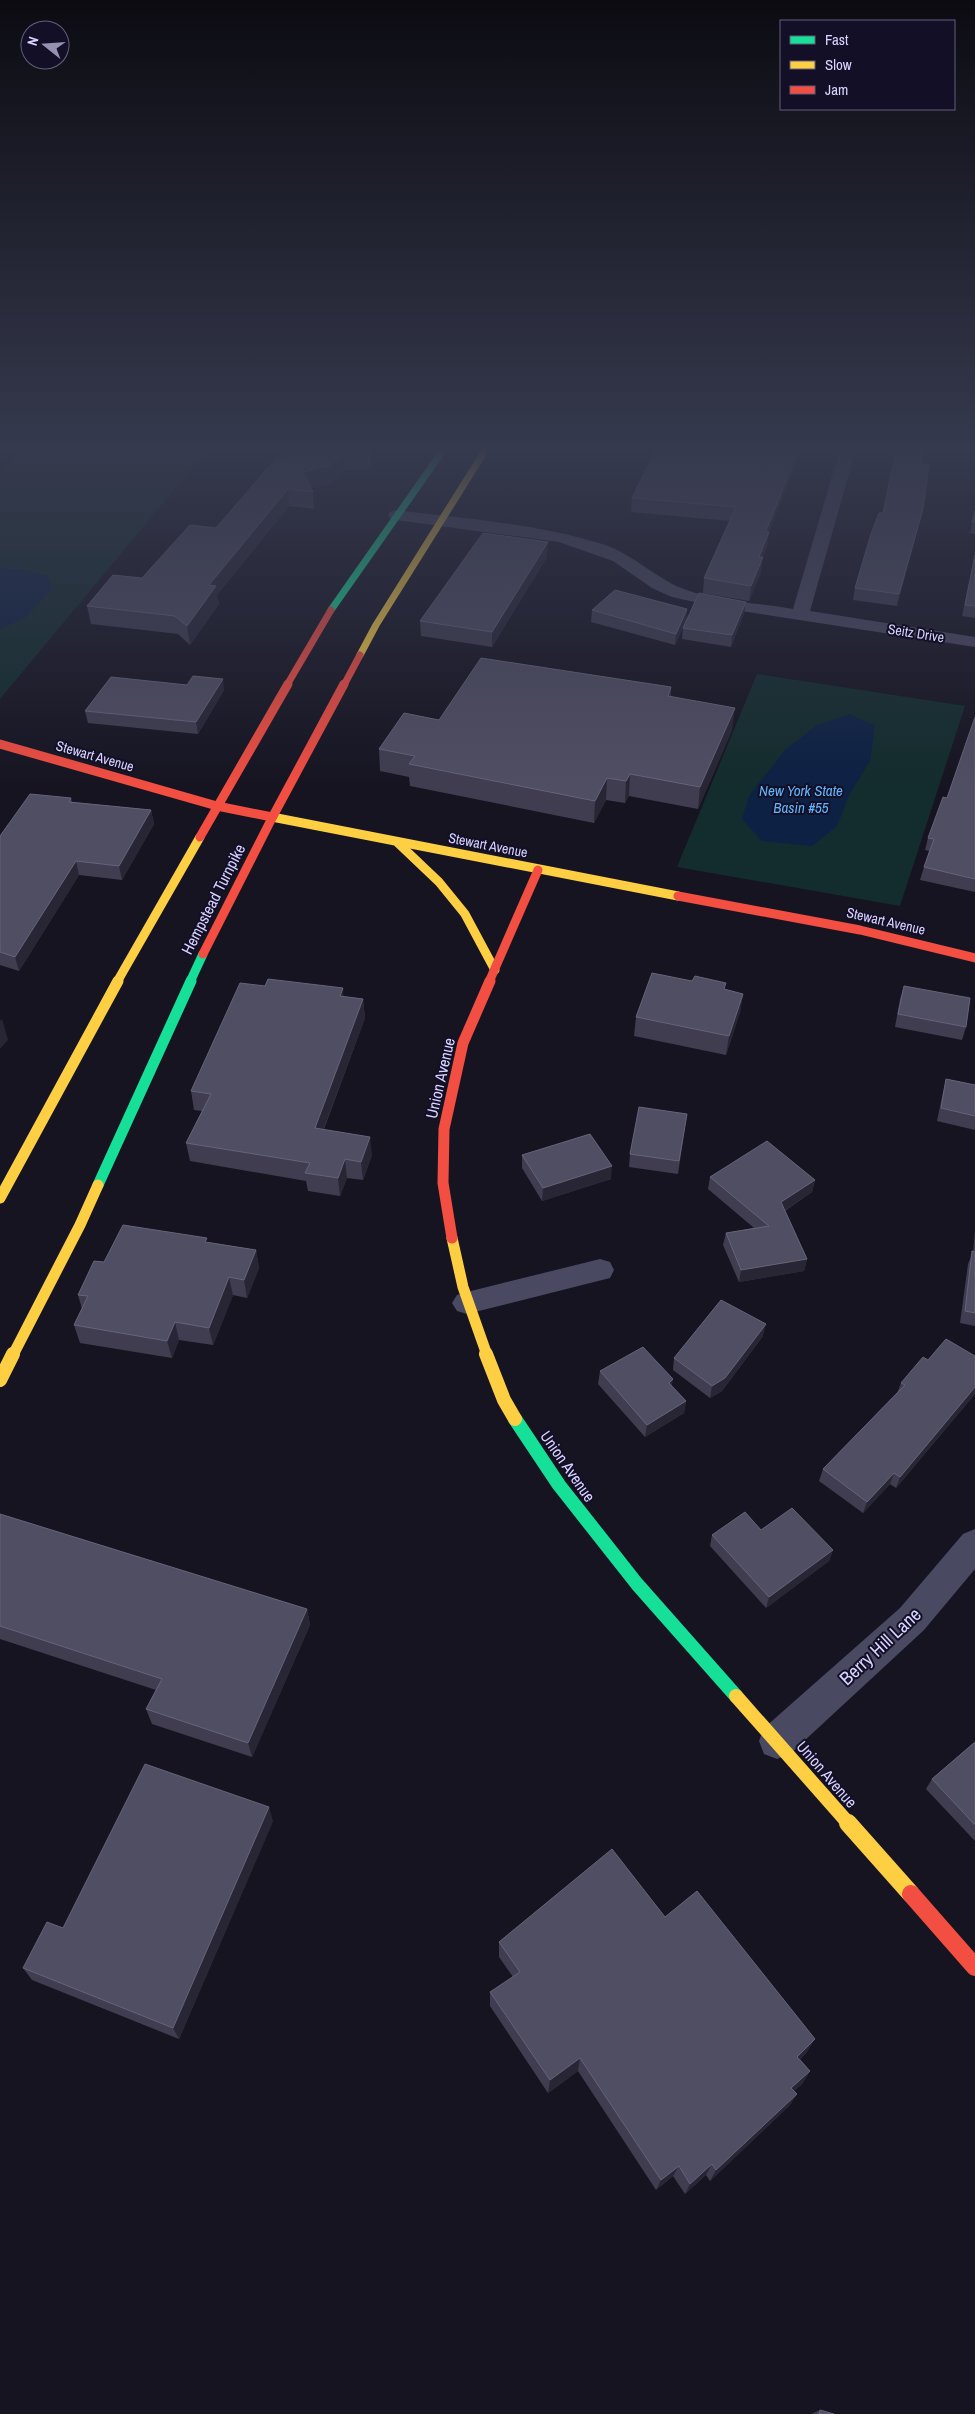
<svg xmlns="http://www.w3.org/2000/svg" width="975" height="2414" font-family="'Archivo Narrow',sans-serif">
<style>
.green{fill:#132c2d}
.water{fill:#0d2144}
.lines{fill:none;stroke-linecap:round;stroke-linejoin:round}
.street{fill:#4a4962;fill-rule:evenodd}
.fast-far3{stroke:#16e098;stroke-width:7}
.fast-far2{stroke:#16e098;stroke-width:9}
.fast-far1{stroke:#16e098;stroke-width:11}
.fast{stroke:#16e098;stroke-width:14}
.slow-far4{stroke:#ffcf43;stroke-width:7}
.slow-far3{stroke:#ffcf43;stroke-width:9}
.slow-far2{stroke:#ffcf43;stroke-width:11}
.slow-far1{stroke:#ffcf43;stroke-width:14}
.slow{stroke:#ffcf43;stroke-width:18}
.jam-far3{stroke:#f24e42;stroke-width:7}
.jam-far2{stroke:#f24e42;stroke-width:9}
.jam-far1{stroke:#f24e42;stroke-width:11}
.jam{stroke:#f24e42;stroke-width:18}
.wall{fill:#403d50}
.shaded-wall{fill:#282635}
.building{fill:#504e63;stroke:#66637b}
.labels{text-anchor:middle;stroke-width:4;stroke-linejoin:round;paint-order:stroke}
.far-street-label{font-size:14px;fill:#d9d4ff;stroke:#130f26}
.far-water-label{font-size:15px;font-style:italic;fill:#62b6ff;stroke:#130f26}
.street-label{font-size:16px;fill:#d9d4ff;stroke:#130f26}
.near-street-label{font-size:19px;fill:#d9d4ff;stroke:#130f26}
</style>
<rect width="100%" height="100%" fill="#161421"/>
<g class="green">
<polygon points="28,449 208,449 0,699 0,472"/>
<polygon points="757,674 965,706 900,906 677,867"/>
</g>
<g class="water">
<polygon points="0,568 23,570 47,576 52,589 25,618 0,629"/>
<polygon points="849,714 875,726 870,761 849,795 837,826 812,846 762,841 742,819 749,796 785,750 816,726"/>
</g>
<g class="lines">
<g class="street">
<path d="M840,449H856L810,611L975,637V647L722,608L672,597L652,588L613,561L559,542L396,520L390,518L388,515L390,512L396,510C464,519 536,523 602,544C631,553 653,576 681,588C713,601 758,603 793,609Z"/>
<polygon points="600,1259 610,1262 614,1270 610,1278 467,1314 457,1311 452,1303 457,1295 467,1292"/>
<polygon points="975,1529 975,1569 924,1630 790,1754 777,1759 764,1754 759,1741 764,1728 900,1608 963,1534"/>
</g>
<polyline class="fast-far3" points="331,610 444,449"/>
<polyline class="fast-far2" points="190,982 203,954"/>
<polyline class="fast-far1" points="98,1185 191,981"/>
<polyline class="fast" points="515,1419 559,1485 637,1584 736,1696"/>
<polyline class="slow-far4" points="360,655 376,625 486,449"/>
<g class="slow-far3">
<polyline points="272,817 678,896"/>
<polyline points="398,843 439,882 465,914 495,970"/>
<polyline points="117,982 200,837"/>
</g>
<g class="slow-far2">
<polyline points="0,1198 118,981"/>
<polyline points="452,1238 463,1287 487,1355"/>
<polyline points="13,1355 80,1225 98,1185"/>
</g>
<g class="slow-far1">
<polyline points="486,1354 504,1400 515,1419"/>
<polyline points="0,1380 13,1354"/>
<polyline points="736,1696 849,1824"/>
</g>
<polyline class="slow" points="848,1823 911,1894"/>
<g class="jam-far3">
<polyline points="287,685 331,610"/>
<polyline points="344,685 360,655"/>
</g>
<g class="jam-far2">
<polyline points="0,744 217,806 272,817"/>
<polyline points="200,837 288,684"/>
<polyline points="678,896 860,930 975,958"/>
<polyline points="203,954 272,818 344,684"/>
<polyline points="489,982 538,870"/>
</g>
<polyline class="jam-far1" points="452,1238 443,1183 444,1129 463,1043 490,981"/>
<polyline class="jam" points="911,1894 975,1967"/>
</g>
<g class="wall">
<polygon points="656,449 802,449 769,532 767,546 762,558 761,572 749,601 703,593 704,578 730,521 631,512 632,498"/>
<polygon points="890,449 926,449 922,465 923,509 897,606 853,600 855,588 883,513 895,451 890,451"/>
<polygon points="371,451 372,468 346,470 330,484 311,488 313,492 314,509 289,506 217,595 219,604 190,645 178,634 91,624 87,606 142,578 216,528 284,458"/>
<polygon points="975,508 975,534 970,533"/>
<polygon points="975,553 975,618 962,616"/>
<polygon points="547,557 492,647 421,636 420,621"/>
<polygon points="687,609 686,621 675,645 591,622 592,610"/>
<polygon points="744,613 731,647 682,639 683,628"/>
<polygon points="671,687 671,697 732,730 698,809 629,796 625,803 606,800 594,823 410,786 409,777 380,771 379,749 439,720"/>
<polygon points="224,690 198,734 88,723 85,711"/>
<polygon points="975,717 975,892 920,880 924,867 929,851 925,850 928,838 947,798"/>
<polygon points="71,798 72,802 151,810 154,824 122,880 79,875 19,971 0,965 0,836"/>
<polygon points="904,986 966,1027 962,1040 895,1027 900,999"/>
<polygon points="343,988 343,997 363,999 365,1018 324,1129 372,1155 363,1180 347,1178 340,1196 308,1191 306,1181 190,1161 186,1143 202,1111 194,1110 191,1091"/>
<polygon points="725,990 743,994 740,1012 726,1055 634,1036 636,1017"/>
<polygon points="946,1079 975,1085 975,1130 937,1121 943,1092"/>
<polygon points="687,1114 678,1174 629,1167 630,1154"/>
<polygon points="522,1155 611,1179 542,1201 522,1168"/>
<polygon points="710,1177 815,1180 812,1192 785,1211 807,1259 804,1271 739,1282 723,1245 726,1233 754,1228 708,1189"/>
<polygon points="975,1231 975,1326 960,1323 968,1264 973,1252"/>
<polygon points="208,1242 256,1250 259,1268 247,1298 233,1295 213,1345 179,1340 172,1358 80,1343 74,1325 82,1309 78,1295 104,1262"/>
<polygon points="763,1336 722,1391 710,1398 673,1370 674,1358"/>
<polygon points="975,1356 975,1394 896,1488 890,1484 863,1513 819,1481 823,1469 897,1393 901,1383 928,1360"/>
<polygon points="600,1371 673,1379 671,1386 686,1401 684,1413 645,1437 598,1384"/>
<polygon points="0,1514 307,1609 310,1625 252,1757 152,1724 146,1709 156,1690 0,1639"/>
<polygon points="761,1530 833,1550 829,1561 766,1608 710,1546 712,1535"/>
<polygon points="975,1742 975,1841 926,1789 932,1779"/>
<polygon points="273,1821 179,2039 32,1980 23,1968 63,1928"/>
<polygon points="665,1917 807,2052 800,2059 810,2071 802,2084 794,2091 797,2094 789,2106 710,2181 706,2175 685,2194 673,2176 656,2190 578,2071 548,2093 490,2006 490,1992 513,1977 499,1957 499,1942"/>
<polygon points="820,2410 834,2414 811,2414"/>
</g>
<g class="shaded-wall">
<polygon points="0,449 3,458 0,460"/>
<polygon points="799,449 802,449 769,532 767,546 762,558 761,572 749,601 751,586 766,531"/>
<polygon points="344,453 346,470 330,484 304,489 303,472"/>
<polygon points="288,489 289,506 217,595 219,604 190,645 187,626 209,585"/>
<polygon points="923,509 920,520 897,606 899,594"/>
<polygon points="548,542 547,557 492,647 492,632"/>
<polygon points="746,602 744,613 731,647 732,635"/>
<polygon points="687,609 686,621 675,645 676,634"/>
<polygon points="223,679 224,690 198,734 196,722"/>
<polygon points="671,687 669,709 668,696"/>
<polygon points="735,708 732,730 698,809 700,787"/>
<polygon points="630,774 629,796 625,803 626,781"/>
<polygon points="607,778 606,800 594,823 595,801"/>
<polygon points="151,810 154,824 122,880 119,866"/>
<polygon points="76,861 79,875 19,971 15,957"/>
<polygon points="343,988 344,1007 340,996"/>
<polygon points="743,994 740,1012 726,1055 729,1036"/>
<polygon points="363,999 365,1018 317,1146 315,1128"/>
<polygon points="2,1019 8,1040 0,1049 0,1021"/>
<polygon points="370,1137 372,1155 363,1180 361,1162"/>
<polygon points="345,1159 347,1178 340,1196 338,1178"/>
<polygon points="612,1166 611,1179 542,1201 543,1188"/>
<polygon points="815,1180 812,1192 778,1215 781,1202"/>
<polygon points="256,1250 259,1268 247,1298 244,1280"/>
<polygon points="807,1259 804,1271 739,1282 741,1270"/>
<polygon points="229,1277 233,1295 213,1345 209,1328"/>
<polygon points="175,1322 179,1340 172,1358 167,1341"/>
<polygon points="766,1324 763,1336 722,1391 710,1398 712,1386"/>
<polygon points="673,1379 671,1391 669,1383"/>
<polygon points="975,1387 975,1394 896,1488 900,1477"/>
<polygon points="686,1401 684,1413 645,1437 647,1425"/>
<polygon points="894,1473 890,1484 863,1513 867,1502"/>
<polygon points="833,1550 829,1561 766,1608 769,1597"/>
<polygon points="307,1609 310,1625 252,1757 248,1743"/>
<polygon points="269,1807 273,1821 179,2039 173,2028"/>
<polygon points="815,2039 807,2052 789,2070 797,2057"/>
<polygon points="580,2058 578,2071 548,2093 550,2080"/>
<polygon points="810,2071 802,2084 784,2100 791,2088"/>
<polygon points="797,2094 789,2106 710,2181 716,2170"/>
<polygon points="712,2164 706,2175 685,2194 690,2184"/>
<polygon points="679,2166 673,2176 656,2190 661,2180"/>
</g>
<g class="building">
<polygon points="292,449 369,449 371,451 344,453 329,466 303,472 313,492 288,489 209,585 216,586 187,626 175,616 87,606 113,575 142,578 190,525 216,528 277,457 284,458"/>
<polygon points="656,449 799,449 766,531 769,532 759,557 763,557 751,586 704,578 736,507 632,498"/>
<polygon points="896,449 925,449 921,464 929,465 923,509 899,594 855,588 871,534 879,513 883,513"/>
<polygon points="975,510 975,522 972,522"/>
<polygon points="483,533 548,542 492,632 420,621"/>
<polygon points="975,555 975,606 965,605"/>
<polygon points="615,590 687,609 676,634 592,610"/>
<polygon points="699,593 746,602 732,635 683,628"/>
<polygon points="481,658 671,687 668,696 735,708 700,787 630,774 626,781 607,778 595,801 409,764 415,756 379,749 404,713 439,720"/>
<polygon points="193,676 223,679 196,722 85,711 111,677 187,685"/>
<polygon points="975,717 975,879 924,867 934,839 928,838 943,797 947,798"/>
<polygon points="30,794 71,798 69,802 151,810 119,866 76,861 15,957 0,952 0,836"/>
<polygon points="652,973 692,981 695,976 726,983 724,989 743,994 729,1036 636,1017"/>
<polygon points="268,979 343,988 340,996 363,999 315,1128 370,1137 361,1162 345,1159 338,1178 305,1173 310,1163 186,1143 211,1094 191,1091 240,983 265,986"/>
<polygon points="904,986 970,998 966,1027 898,1014"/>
<polygon points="946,1079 975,1085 975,1116 941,1108"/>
<polygon points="639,1107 687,1114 679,1161 630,1154"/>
<polygon points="590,1134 612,1166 543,1188 522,1155"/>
<polygon points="767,1141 815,1180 781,1202 807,1259 741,1270 726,1233 769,1226 710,1177"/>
<polygon points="123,1225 207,1238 205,1242 256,1250 244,1280 229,1277 209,1328 175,1322 167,1341 74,1325 88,1296 78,1295 94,1261 104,1262"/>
<polygon points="972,1251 975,1252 975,1313 965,1311"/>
<polygon points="721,1300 766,1324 725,1378 712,1386 674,1358"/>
<polygon points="946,1339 975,1356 975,1387 900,1477 894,1473 867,1502 823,1469 905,1385 901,1383 923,1357 928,1360"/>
<polygon points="643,1347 673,1379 669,1383 686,1401 647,1425 600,1371"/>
<polygon points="792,1508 833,1550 769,1597 712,1535 745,1512 761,1530"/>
<polygon points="0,1514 307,1609 248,1743 146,1709 162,1679 0,1626"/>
<polygon points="975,1742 975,1825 932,1779"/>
<polygon points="145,1764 269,1807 173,2028 23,1968 47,1922 63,1928"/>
<polygon points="612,1849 665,1917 697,1891 815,2039 797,2057 810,2071 791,2088 797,2094 716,2170 712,2164 690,2184 679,2166 661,2180 580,2058 550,2080 490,1992 520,1972 499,1942"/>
<polygon points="820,2410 834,2414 819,2414"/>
</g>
<linearGradient id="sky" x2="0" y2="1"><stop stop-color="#0c0b12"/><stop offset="0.57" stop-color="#363a4e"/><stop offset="1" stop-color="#363a4e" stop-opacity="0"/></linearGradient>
<rect width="975" height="787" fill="url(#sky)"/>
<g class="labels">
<g class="far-street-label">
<text transform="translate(916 633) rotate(9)" y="5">Seitz Drive</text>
<text transform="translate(95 756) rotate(16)" y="5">Stewart Avenue</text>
<text transform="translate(488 845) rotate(11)" y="5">Stewart Avenue</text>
<text transform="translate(886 921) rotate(13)" y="5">Stewart Avenue</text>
</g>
<g class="far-water-label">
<text x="801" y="796">New York State<tspan x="801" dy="17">Basin #55</tspan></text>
</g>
<g class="street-label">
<text transform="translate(213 899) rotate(-63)" y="6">Hempstead Turnpike</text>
<text transform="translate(440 1078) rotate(-77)" y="6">Union Avenue</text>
<text transform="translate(568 1466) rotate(55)" y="6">Union Avenue</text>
<text transform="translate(827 1774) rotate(49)" y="6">Union Avenue</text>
</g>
<g class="near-street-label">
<text transform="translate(880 1646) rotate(-43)" y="7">Berry Hill Lane</text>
</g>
</g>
<rect x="780" y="20" width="175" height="90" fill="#130f26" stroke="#625e7d"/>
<rect x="790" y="36" width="25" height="8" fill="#16e098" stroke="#625e7d"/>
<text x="825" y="45" font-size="15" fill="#d9d4ff">Fast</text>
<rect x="790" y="61" width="25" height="8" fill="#ffcf43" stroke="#625e7d"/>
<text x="825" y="70" font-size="15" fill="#d9d4ff">Slow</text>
<rect x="790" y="86" width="25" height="8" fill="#f24e42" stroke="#625e7d"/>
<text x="825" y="95" font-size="15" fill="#d9d4ff">Jam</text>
<g transform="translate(45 45) rotate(287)"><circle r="24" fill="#130f26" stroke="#625e7d"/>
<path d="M0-4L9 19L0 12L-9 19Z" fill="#9591b1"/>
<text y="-8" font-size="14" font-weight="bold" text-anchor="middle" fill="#d9d4ff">N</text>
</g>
</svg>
